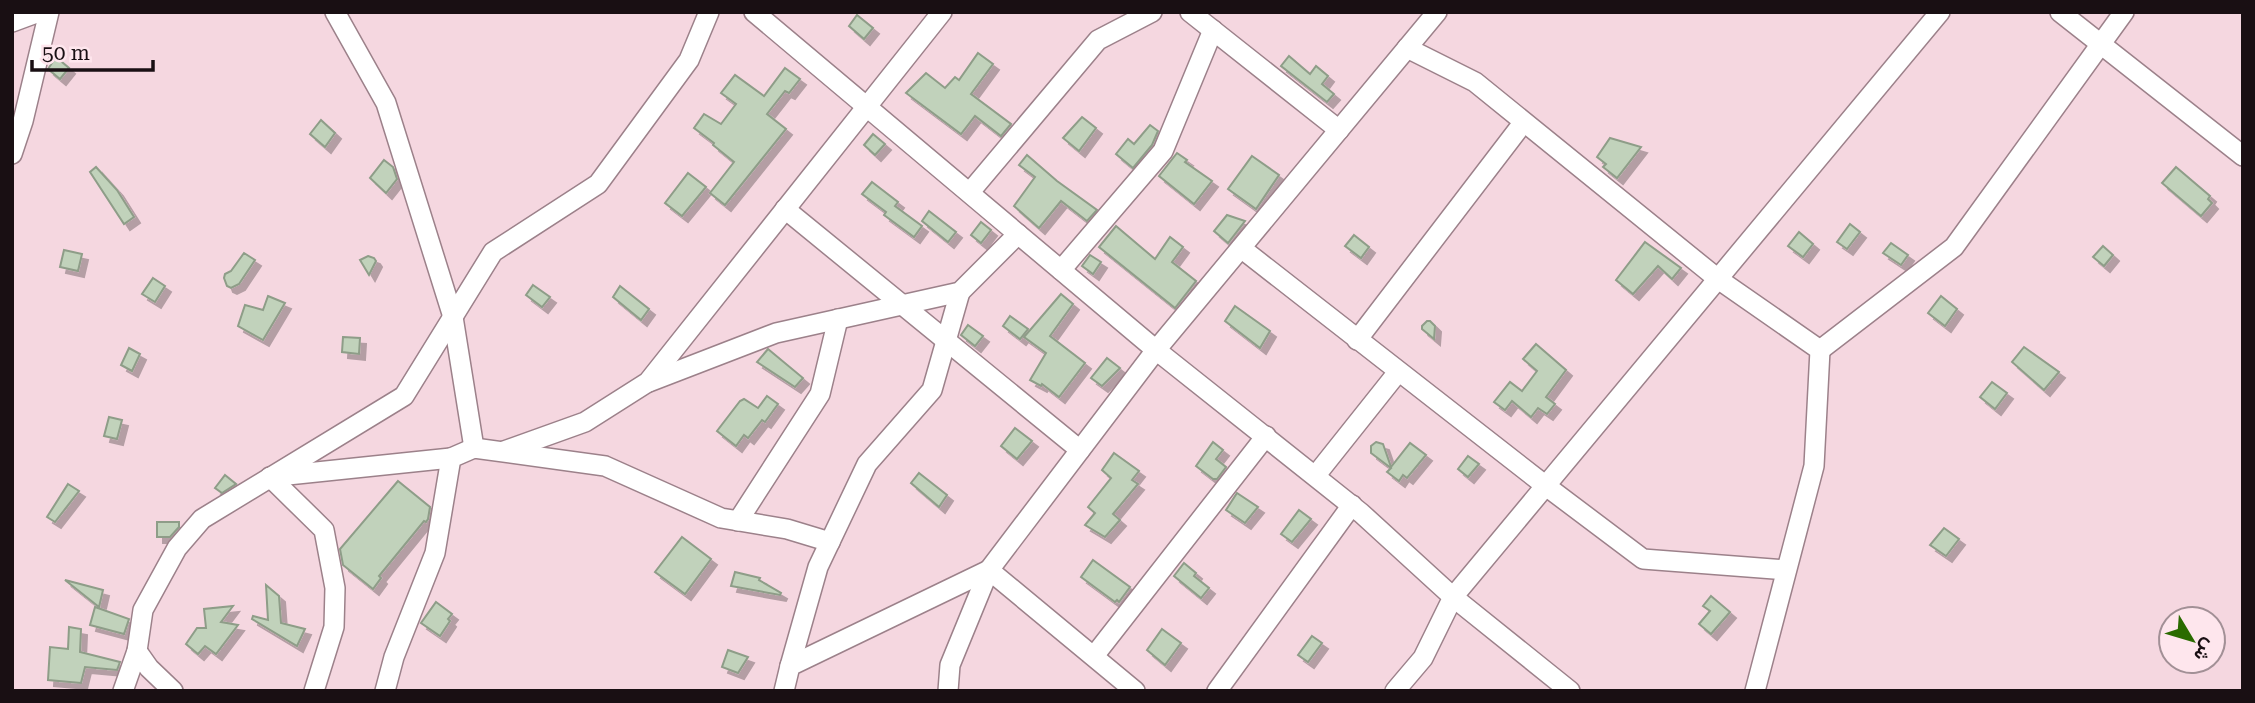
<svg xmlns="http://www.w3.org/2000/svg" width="2255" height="703" font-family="'Roboto Serif',Vazirmatn,serif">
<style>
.building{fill:#c1d2bb;stroke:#8e9d88;stroke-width:2;filter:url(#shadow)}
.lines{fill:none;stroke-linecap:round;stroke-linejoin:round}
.minor-casing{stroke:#9c818a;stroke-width:22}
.minor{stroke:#fff;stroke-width:19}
</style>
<defs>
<filter id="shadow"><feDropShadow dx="6" dy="6" stdDeviation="0" flood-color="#0004"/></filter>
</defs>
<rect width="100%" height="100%" fill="#f5d7e0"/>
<g class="building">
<polygon points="857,15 873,28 864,39 849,26"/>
<polygon points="978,53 993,64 971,94 1011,124 1001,136 975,116 961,134 906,93 926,73 945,88 955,77 959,80"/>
<polygon points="1289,56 1310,74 1316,66 1328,76 1322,84 1334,94 1327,102 1281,66"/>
<polygon points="56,57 69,68 60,79 48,69"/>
<polygon points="785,68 800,79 789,93 785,91 767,114 786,129 725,205 710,193 734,162 713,145 714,143 694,128 704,114 721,124 736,104 721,93 735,75 764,96"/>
<polygon points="1082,117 1096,128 1079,151 1063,138"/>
<polygon points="321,120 335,133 325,147 310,134"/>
<polygon points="1150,125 1158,131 1152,145 1133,168 1116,154 1128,139 1134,144"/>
<polygon points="873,134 885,144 875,155 864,145"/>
<polygon points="1610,138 1641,147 1617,178 1603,167 1606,164 1597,157"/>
<polygon points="1177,153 1187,160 1185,162 1212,181 1194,204 1159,176"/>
<polygon points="1027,155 1057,181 1097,210 1087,221 1061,201 1039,228 1014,206 1035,177 1019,165"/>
<polygon points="1252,156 1279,175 1256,209 1228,189"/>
<polygon points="384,160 393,167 397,179 386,193 370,178"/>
<polygon points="96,167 117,190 134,217 124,224 90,172"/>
<polygon points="2176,167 2210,196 2208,199 2212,203 2201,216 2162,183"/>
<polygon points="688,173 706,187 682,216 665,203"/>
<polygon points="872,182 898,202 895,206 922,226 914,237 884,215 886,212 862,194"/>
<polygon points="929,211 956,232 948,242 922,221"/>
<polygon points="1227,215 1245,221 1228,243 1214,231"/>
<polygon points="981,222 991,230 981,243 971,235"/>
<polygon points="1850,224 1860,232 1847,249 1837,242"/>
<polygon points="1116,226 1155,259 1170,237 1183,247 1172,262 1196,281 1175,308 1099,247"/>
<polygon points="1799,232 1813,244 1803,257 1788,246"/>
<polygon points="1354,235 1369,247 1361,258 1345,246"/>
<polygon points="1645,242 1681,268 1672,279 1658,266 1633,294 1616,280"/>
<polygon points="1891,243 1908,255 1901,265 1883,253"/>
<polygon points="2103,246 2113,255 2104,266 2093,257"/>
<polygon points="64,250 82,254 78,271 60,267"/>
<polygon points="244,253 255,260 239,284 231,288 227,286 224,278 225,274 231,271"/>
<polygon points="1090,255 1101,262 1093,274 1082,266"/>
<polygon points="368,256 374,258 376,261 369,275 360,260"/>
<polygon points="153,278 165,286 155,302 142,294"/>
<polygon points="533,285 550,297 542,307 526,295"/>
<polygon points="620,286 649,309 641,320 613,297"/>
<polygon points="1061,294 1073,304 1050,336 1085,363 1059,397 1042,384 1041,386 1030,380 1046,353 1024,337"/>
<polygon points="268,296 285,303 263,340 238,326 245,305 263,310"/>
<polygon points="1941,296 1957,309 1945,326 1928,313"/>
<polygon points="1235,306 1270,331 1260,348 1225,321"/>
<polygon points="1010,316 1028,329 1020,339 1003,326"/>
<polygon points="1427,321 1430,321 1435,326 1434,339 1422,329 1422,326"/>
<polygon points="968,325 983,336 975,346 961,335"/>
<polygon points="343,337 360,338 359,354 342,352"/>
<polygon points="1536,344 1566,370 1546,397 1555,404 1547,414 1538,408 1531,417 1512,401 1505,410 1494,402 1510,382 1522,391 1537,371 1523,359"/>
<polygon points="2024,347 2059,372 2044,390 2012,362"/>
<polygon points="129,348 140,354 132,371 121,365"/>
<polygon points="768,349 803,378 795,387 757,362"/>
<polygon points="1107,358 1120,368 1102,386 1091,378"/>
<polygon points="1992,382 2007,393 1995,409 1980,397"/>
<polygon points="767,396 778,404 765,422 762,420 748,438 744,435 736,446 717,431 740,401 744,399 758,408"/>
<polygon points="109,417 122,420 117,439 104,436"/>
<polygon points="1015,428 1032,441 1017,459 1001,446"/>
<polygon points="1213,442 1223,450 1216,459 1226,467 1217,479 1213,479 1196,466"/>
<polygon points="1376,442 1383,444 1391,467 1410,443 1426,455 1407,478 1403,475 1399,481 1387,472 1391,468 1371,453 1371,446"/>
<polygon points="1114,453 1139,471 1132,480 1138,484 1113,514 1120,520 1105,537 1085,525 1095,513 1088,507 1111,478 1102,470"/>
<polygon points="1468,456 1479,464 1468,477 1458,469"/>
<polygon points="919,473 947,495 939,507 911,483"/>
<polygon points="225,475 236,484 222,493 215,488"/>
<polygon points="398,481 430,507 428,519 426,522 424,521 379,576 381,578 373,589 343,565 340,549"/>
<polygon points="68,484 79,491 55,522 47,517"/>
<polygon points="1237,493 1258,507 1245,523 1226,510"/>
<polygon points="1299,510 1311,519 1292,542 1281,534"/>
<polygon points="157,522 179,522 179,527 170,537 157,537"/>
<polygon points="1944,528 1959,539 1946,556 1930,545"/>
<polygon points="682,537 711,559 685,594 655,572"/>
<polygon points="1093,560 1130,587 1119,602 1117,600 1115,602 1081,577"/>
<polygon points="1184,563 1196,573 1194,576 1209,588 1201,598 1174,576"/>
<polygon points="735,572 760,578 759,580 781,593 780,595 731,586"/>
<polygon points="65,580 103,590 99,607"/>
<polygon points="266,585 279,596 281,623 305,629 297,646 252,619 253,616 268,620"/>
<polygon points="1711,596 1730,612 1711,634 1699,624 1710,611 1703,606"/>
<polygon points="436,602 452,614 448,619 450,621 440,636 421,623"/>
<polygon points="233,606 221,622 238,625 216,654 205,646 198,654 186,644 197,628 206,628 204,609"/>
<polygon points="95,607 129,619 124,634 90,625"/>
<polygon points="69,627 81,629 80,652 120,662 117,670 85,667 81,683 48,680 50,647 68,649"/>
<polygon points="1162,629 1181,643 1165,665 1147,650"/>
<polygon points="1312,636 1322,643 1308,662 1298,655"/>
<polygon points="728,650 748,657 738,673 722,667"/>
</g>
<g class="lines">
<defs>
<g id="minor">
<polyline points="335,12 386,103 453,317 474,448"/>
<polyline points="754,12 1156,350 1361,513 1453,597 1423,658 1395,691"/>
<polyline points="1190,12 1339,130"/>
<polyline points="2060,12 2243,156"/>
<polyline points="12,22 39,12"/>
<polyline points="1407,48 1475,82 1718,279 1820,350 1814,466 1755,691"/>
<polyline points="12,154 23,121 49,12"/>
<polyline points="970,192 1098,40 1152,12"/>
<polyline points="785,209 1080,450"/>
<polyline points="1241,248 1546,486 1643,559 1786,570"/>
<polyline points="1061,270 1163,151 1213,30"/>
<polyline points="1357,340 1523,123"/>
<polyline points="1820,350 1954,247 2124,12"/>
<polyline points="649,382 776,333 960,292 1018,234"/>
<polyline points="504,451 585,422 648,382 942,12"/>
<polyline points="1316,475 1398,372"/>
<polyline points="278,476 451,458"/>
<polyline points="270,477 324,530 335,588 334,627 314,691"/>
<polyline points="738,521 820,394 838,319"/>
<polyline points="137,651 149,668 173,691"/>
<polyline points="1094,656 1266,436"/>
<polyline points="790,666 818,567 867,464 932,390 960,292"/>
<polyline points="123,691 137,651 143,610 177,548 202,519 404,396 493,252 598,184 689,60 709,12"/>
<polyline points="385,691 394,657 435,553 451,458 474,448 605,466 721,518 787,529 830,542"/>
<polyline points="784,691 790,666 989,570 1135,691"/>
<polyline points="948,691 950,665 989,570 1156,350 1437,12"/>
<polyline points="1217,691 1352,505"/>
<polyline points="1570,691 1453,597 1940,12"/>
</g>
</defs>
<use href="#minor" class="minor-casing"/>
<use href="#minor" class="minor"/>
</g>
<rect width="2255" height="703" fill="none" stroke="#190f13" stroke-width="28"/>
<g transform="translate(2192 640) rotate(128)"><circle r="33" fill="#fee6ed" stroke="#a29096" stroke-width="2"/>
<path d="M0-5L12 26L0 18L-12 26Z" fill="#2a6b00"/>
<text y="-10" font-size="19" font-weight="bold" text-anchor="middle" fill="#190f13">ش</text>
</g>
<path d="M32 60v10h121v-10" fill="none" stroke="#190f13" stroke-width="3.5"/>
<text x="42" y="60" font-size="21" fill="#190f13" stroke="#fee6ed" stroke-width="5" paint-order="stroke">50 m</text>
</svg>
